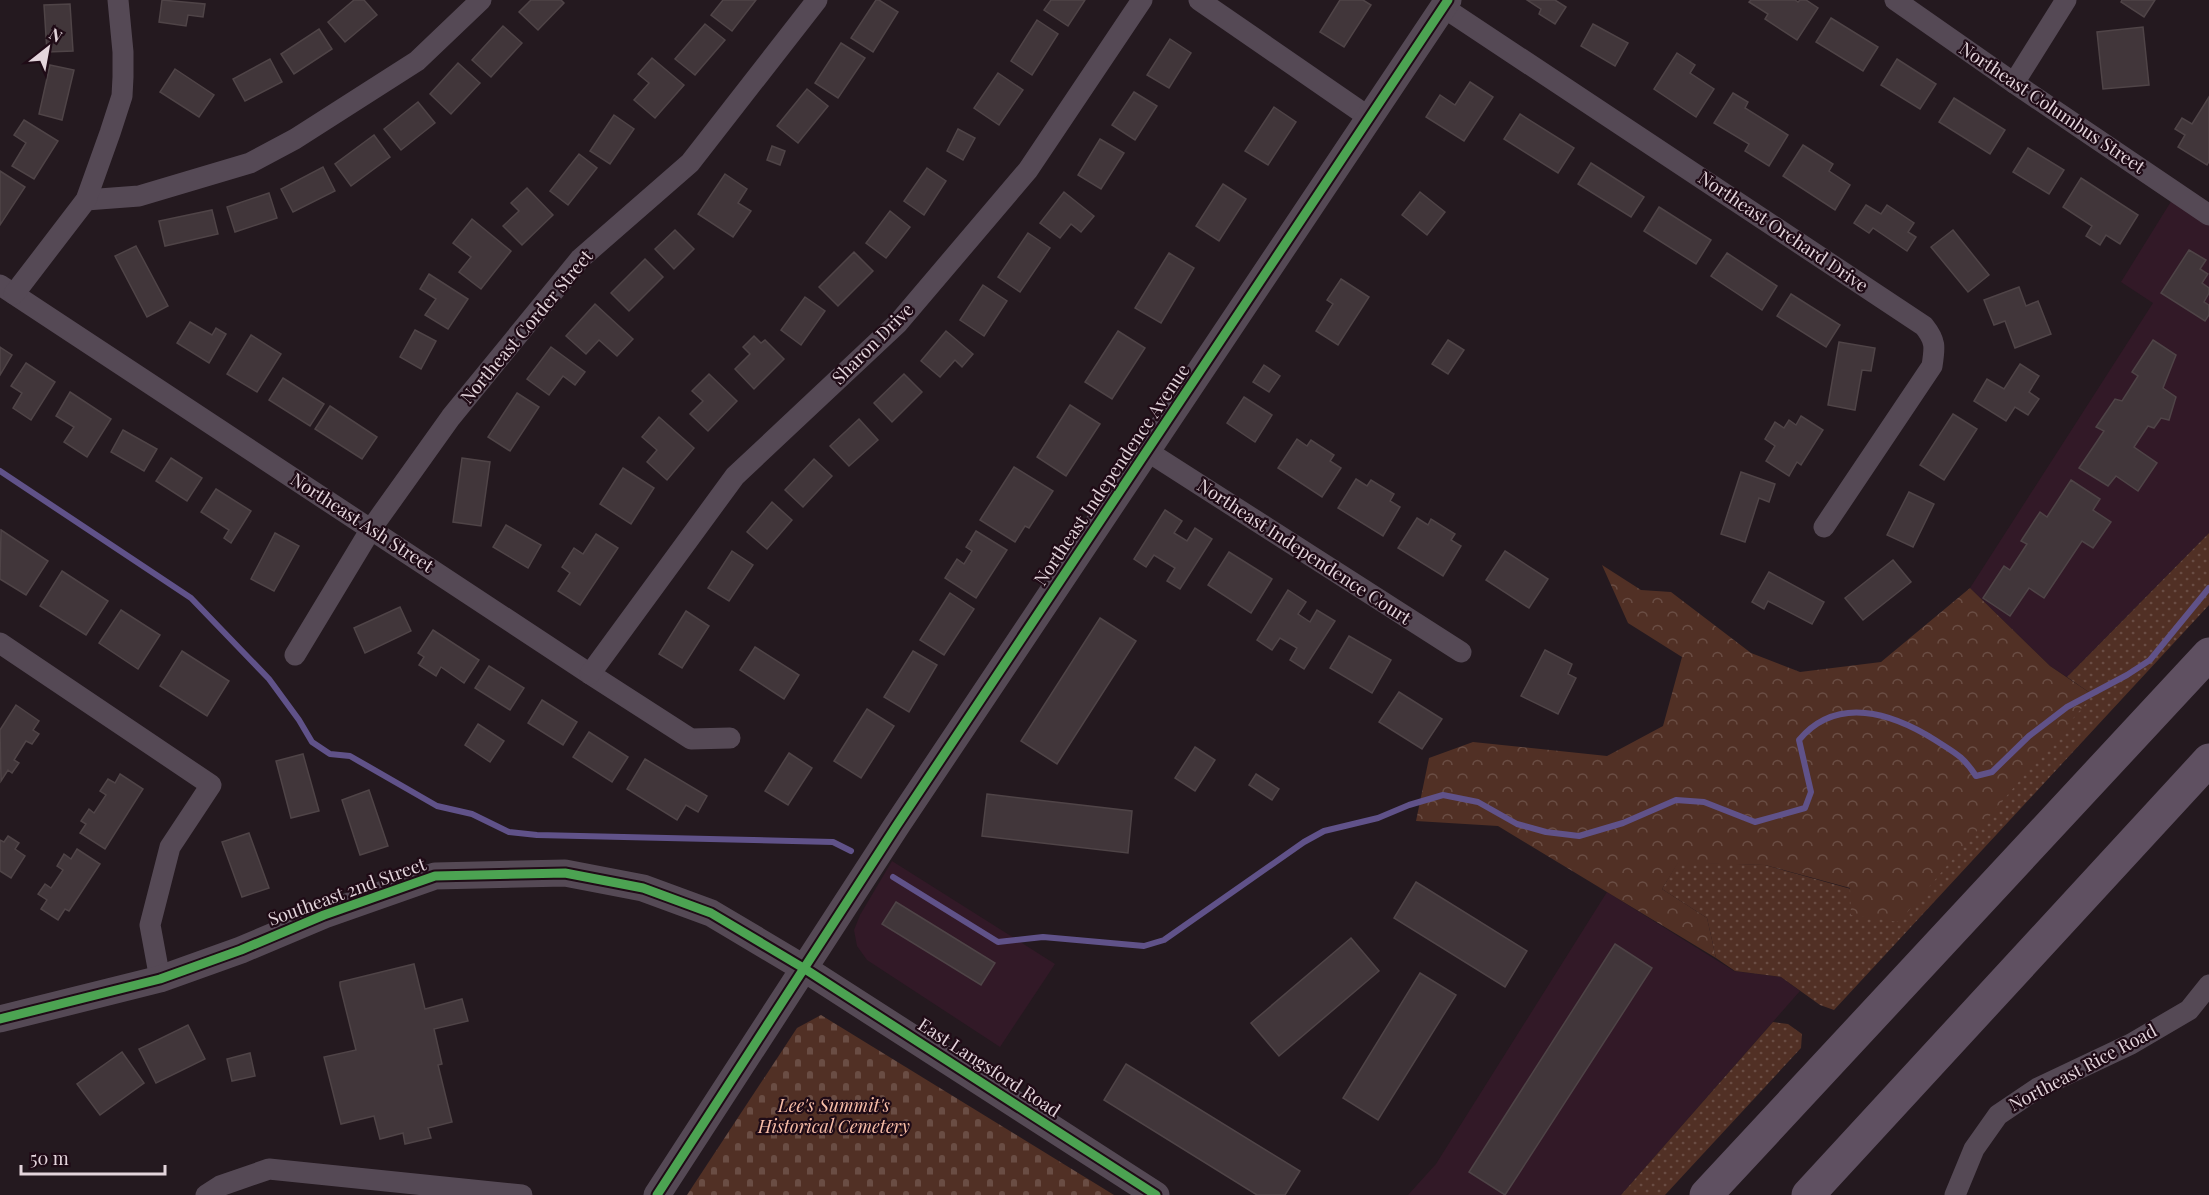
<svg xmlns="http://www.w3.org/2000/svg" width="2209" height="1195" font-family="'Playfair Display',serif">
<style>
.built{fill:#321927}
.grass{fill:url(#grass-dots)}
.forest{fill:url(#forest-crowns)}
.cemetery{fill:url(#cemetery-stones)}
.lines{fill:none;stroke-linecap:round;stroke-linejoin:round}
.stream{stroke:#605289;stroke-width:6}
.building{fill:#41363a;stroke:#4f4447;stroke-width:1.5}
.minor{stroke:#554955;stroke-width:21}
.tertiary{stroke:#554955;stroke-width:27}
.primary{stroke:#5f5061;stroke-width:33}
.cycleway-casing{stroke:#1f0b16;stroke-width:13}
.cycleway{stroke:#4ca352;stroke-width:9}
.labels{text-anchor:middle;stroke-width:4.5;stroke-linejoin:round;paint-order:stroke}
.street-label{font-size:18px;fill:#e4d5dc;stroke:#1f0b16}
.park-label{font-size:18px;font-style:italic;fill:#f9bea8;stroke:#1f0b16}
</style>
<defs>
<pattern id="grass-dots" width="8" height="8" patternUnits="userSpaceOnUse" patternTransform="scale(1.5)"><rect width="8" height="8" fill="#513025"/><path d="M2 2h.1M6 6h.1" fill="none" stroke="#6a4d44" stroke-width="1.8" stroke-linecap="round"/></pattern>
<pattern id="forest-crowns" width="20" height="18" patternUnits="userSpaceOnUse" patternTransform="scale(1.5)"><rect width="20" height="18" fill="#513025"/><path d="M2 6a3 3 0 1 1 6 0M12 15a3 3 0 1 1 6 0" fill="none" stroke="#6a4d44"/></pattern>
<pattern id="cemetery-stones" width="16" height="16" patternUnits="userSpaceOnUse" patternTransform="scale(1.5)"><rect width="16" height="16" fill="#513025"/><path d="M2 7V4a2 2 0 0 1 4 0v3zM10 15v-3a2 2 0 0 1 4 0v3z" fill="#6a4d44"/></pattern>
</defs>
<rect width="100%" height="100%" fill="#24191f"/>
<g class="built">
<polygon points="2180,187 2209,214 2209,533 2067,677 2050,666 1970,588 2153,303 2121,282"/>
<polygon points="892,861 1055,964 1000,1047 867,960 857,946 854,930 860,915"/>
<polygon points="1607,892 1734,971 1781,977 1800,991 1621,1195 1408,1195 1436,1164"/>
</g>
<g class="grass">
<polygon points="2209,533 2209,605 1834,1010 1820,1005 1781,977 1735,971 1716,958 1707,918 1662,889 1678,862 1765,865 1851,889 2093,695 2067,677"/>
<polygon points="1773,1022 1788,1024 1802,1034 1801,1048 1665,1195 1621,1195"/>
</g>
<polygon class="forest" points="1602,565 1641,590 1671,592 1751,653 1800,672 1881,662 1970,588 2050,666 2093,695 1899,922 1851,915 1850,888 1765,865 1678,863 1662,889 1707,918 1716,958 1498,826 1416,821 1429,758 1473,742 1607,756 1663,726 1682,657 1628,623"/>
<polygon class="cemetery" points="821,1015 1114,1195 687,1195 797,1028"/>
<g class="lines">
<g class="stream">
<polyline points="0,471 191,598 269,679 299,720 312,742 330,754 350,756 437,806 472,814 509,832 537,835 833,842 851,851"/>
<path d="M893,877L998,942L1043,937L1144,946L1164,940L1304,842L1324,831L1378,818L1409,805L1443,795L1478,802L1517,824L1546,832L1579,836L1623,823L1676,800L1704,802L1755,822L1805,808L1811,792L1799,740C1837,695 1892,713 1935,740C1955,753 1963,756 1976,776L1992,772L2029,736L2067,707L2127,675L2150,660L2209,588"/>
</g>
</g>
<g class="building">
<polygon points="162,0 205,4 203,17 188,15 186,26 159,22"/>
<polygon points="354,0 364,0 377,15 345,42 328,22"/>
<polygon points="531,0 561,0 564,3 538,30 519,12"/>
<polygon points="723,0 756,0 732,31 711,15"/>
<polygon points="876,0 879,0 898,12 873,52 851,38"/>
<polygon points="1051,0 1085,0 1068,26 1044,10"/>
<polygon points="1340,0 1363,0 1371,5 1344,47 1320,32"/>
<polygon points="1527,0 1555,0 1566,7 1555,24 1539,14 1541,9"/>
<polygon points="1751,0 1795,0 1798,2 1800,0 1806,0 1818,8 1797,40 1765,19 1768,14 1749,2"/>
<polygon points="2122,0 2155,0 2144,17 2121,2"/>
<polygon points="70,4 73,51 47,52 44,5"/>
<polygon points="1831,18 1878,47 1863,71 1816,42"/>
<polygon points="1037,20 1058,34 1032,75 1011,61"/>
<polygon points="705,24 725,40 695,75 675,59"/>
<polygon points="1593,24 1628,43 1615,66 1581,46"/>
<polygon points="503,26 522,43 491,77 472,60"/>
<polygon points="2143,27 2149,85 2103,89 2097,32"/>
<polygon points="319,29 332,49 294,74 281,54"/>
<polygon points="1170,39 1191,53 1169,88 1147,75"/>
<polygon points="841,43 865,58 838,98 815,83"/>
<polygon points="1677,53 1695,65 1690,73 1714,89 1696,117 1654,89"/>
<polygon points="652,58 684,85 655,118 634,100 649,83 638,74"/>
<polygon points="270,59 282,82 245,101 233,79"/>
<polygon points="1897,59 1936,84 1920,109 1881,85"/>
<polygon points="458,63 480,83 451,114 430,94"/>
<polygon points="50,65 74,70 62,120 39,114"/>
<polygon points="175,69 214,95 199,117 160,92"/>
<polygon points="998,73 1023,90 999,125 974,108"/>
<polygon points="1470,82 1493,97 1464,141 1426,117 1440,95 1455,105"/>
<polygon points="807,89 828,106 798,143 777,126"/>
<polygon points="1134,92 1157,106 1135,140 1112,125"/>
<polygon points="1733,93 1748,102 1745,108 1788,135 1769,166 1745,151 1749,144 1714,123"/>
<polygon points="2209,97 2209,161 2207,165 2178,147 2185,135 2175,129 2182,118 2192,124"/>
<polygon points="1954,98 2005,130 1990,154 1939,122"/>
<polygon points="418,102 435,123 401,150 384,129"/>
<polygon points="1274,107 1296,122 1268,165 1245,151"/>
<polygon points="1520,114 1574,148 1558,173 1504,139"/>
<polygon points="614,115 634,129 610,164 590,151"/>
<polygon points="24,120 58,141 34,179 12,166 26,143 14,135"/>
<polygon points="958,129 975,138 963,160 947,151"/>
<polygon points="374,135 390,157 351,186 335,164"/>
<polygon points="1100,139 1124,153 1101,189 1078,175"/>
<polygon points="1803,145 1833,164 1829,171 1850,185 1835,210 1783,176"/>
<polygon points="772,146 785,151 780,165 767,160"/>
<polygon points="2028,148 2064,170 2049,194 2013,172"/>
<polygon points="579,154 597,168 568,205 550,191"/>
<polygon points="1591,163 1644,197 1631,217 1578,184"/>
<polygon points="323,167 335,191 293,212 281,189"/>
<polygon points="927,168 946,181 924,215 904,201"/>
<polygon points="0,171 25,187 0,225"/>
<polygon points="725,174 747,189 738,203 751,211 733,237 698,214"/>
<polygon points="2081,178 2138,215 2120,244 2106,235 2100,245 2086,236 2092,226 2063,207"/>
<polygon points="1223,184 1246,199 1219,241 1196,226"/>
<polygon points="527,188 553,215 522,245 503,226 519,211 511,203"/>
<polygon points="1064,192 1094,216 1081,232 1071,224 1060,238 1040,223"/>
<polygon points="1420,192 1445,212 1427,235 1402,215"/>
<polygon points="269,193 277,218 235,232 227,207"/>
<polygon points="1866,205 1881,214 1887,205 1914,223 1908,232 1916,237 1907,251 1873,228 1869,233 1854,223"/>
<polygon points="1659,207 1711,240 1696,264 1644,231"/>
<polygon points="212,210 218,234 165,246 159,221"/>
<polygon points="890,211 910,227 886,258 866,243"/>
<polygon points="472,219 511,251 481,289 459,272 471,257 453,243"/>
<polygon points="675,230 694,249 674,269 655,249"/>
<polygon points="1953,230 1989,275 1968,292 1931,247"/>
<polygon points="1028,233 1050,248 1020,292 998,277"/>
<polygon points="136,246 168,306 147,317 115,256"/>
<polygon points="2189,250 2206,260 2200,269 2208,274 2202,283 2209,288 2209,293 2204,302 2209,305 2209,315 2205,321 2161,293"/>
<polygon points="854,252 873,271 838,306 819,287"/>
<polygon points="1169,253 1194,268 1161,323 1135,308"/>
<polygon points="1727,253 1777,286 1762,310 1711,276"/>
<polygon points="645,259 663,277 629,311 611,293"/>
<polygon points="429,274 468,299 448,329 425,315 436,299 420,289"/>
<polygon points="1341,279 1369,297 1338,345 1316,331 1333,304 1327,300"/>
<polygon points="983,285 1007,301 984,336 960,320"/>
<polygon points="2019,287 2026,306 2038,301 2051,334 2015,348 2005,321 1994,325 1984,300"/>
<polygon points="1791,294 1840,325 1826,347 1777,316"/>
<polygon points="805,297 825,311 801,345 781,330"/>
<polygon points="595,304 633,339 617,356 599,340 586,354 566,336"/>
<polygon points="190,322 212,335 216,328 226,334 209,363 177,343"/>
<polygon points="415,330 436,341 421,369 400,357"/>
<polygon points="946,331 973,354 962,367 955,360 940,377 921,361"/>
<polygon points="1118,331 1145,348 1112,399 1085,382"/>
<polygon points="251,335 281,354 257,392 227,374"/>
<polygon points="754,336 761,343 765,340 784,359 754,389 735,369 750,354 743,347"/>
<polygon points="1448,340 1464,350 1448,374 1432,364"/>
<polygon points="2153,340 2176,355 2163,388 2176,397 2169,420 2161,418 2154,428 2148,426 2134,447 2157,463 2138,491 2116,476 2108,486 2079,468 2104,431 2096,427 2115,399 2122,401 2138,376 2132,372"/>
<polygon points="1839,342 1875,348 1871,371 1862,370 1855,410 1828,405"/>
<polygon points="0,347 12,355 0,375"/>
<polygon points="551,347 585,372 575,385 563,376 549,395 527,379"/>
<polygon points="26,363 55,382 31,420 13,408 22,393 11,386"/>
<polygon points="2020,364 2039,376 2029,392 2039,399 2028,415 2015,407 2006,421 1974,401 1987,379 2004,389"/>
<polygon points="1264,365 1280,376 1269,392 1253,382"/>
<polygon points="709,374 737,401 708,431 690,414 703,401 692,391"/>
<polygon points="904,374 922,392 892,422 874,403"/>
<polygon points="283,378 324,404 310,426 269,400"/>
<polygon points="70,392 111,419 87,457 64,442 74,427 56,416"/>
<polygon points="517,393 539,407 510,451 488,437"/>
<polygon points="1244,397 1272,415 1255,442 1227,423"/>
<polygon points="1070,405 1100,424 1066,476 1037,457"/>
<polygon points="330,406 377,437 362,459 315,429"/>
<polygon points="1953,414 1977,429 1944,480 1920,465"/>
<polygon points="1801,416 1823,430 1801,465 1797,462 1789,476 1766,461 1775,446 1765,439 1775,422 1784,428 1789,420 1796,425"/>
<polygon points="659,417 694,448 667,480 647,462 657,450 642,437"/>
<polygon points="859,419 878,440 849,466 830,446"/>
<polygon points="123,430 157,449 144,471 111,452"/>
<polygon points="1297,439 1307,446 1311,440 1334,455 1330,461 1341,468 1322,497 1278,468"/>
<polygon points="171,458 202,478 187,501 156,481"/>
<polygon points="462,458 490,462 481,526 453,522"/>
<polygon points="814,459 832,476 803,507 785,490"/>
<polygon points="1014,467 1053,491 1029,528 1025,526 1015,542 980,520"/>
<polygon points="623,468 654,488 631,524 600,504"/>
<polygon points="1741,472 1775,484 1769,502 1759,498 1745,542 1721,534"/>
<polygon points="1356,479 1367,486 1371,480 1394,494 1390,501 1400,507 1383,536 1338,508"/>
<polygon points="2071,480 2100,499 2093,510 2111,522 2093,548 2082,541 2044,598 2029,588 2010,616 1983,598 2004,566 2010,570 2027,544 2021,541 2040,512 2047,517"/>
<polygon points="216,489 251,511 231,543 224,538 229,530 201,512"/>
<polygon points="1909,492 1934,504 1913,547 1887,535"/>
<polygon points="772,502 792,520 767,549 747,532"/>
<polygon points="1165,510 1182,521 1174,533 1187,541 1195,528 1212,539 1180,589 1167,581 1175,568 1154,555 1146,567 1134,559"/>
<polygon points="1417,518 1428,525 1431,519 1455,534 1451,540 1461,546 1443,576 1398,548"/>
<polygon points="506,525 541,545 528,568 493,547"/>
<polygon points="1,530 48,561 26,595 0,579"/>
<polygon points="976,531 1007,550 976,598 945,578 957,559 964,564 972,551 966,547"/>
<polygon points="275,533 299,546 274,591 251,579"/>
<polygon points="596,534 618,548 580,605 558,591 570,573 562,567 574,548 583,554"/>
<polygon points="732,551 753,565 729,601 708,588"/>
<polygon points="1505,551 1548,579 1529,608 1486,580"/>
<polygon points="1229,552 1272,579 1251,613 1208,585"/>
<polygon points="1893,560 1911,582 1863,620 1845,598"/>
<polygon points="62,571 108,601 86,635 40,606"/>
<polygon points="1769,572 1824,602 1812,624 1768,601 1764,609 1752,602"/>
<polygon points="1288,590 1306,602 1298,614 1310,622 1317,610 1335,621 1304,669 1290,660 1297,648 1280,638 1272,650 1257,640"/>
<polygon points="950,593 974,609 944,655 920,640"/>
<polygon points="400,607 411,631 365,653 354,628"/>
<polygon points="121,610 160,635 138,669 99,643"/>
<polygon points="686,611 709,626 682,668 659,654"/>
<polygon points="1100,618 1136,641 1057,764 1021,741"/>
<polygon points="433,630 479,660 464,683 441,667 436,676 419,665 424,657 418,653"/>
<polygon points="1349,636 1391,660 1372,693 1330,668"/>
<polygon points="755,647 799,675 784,699 740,670"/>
<polygon points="1545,650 1572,664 1568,674 1576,678 1558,714 1521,696"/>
<polygon points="182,651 229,681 207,716 160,686"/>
<polygon points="913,651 937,665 909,712 884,697"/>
<polygon points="489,666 524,688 510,710 475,688"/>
<polygon points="1399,692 1442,719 1422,749 1379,722"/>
<polygon points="542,700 577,722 563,745 528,723"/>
<polygon points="16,705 39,721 33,730 39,734 32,744 26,741 14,760 19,763 12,773 8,770 1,781 0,730"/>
<polygon points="867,709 894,726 861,778 834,761"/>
<polygon points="478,724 504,741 490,762 465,745"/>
<polygon points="589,732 628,757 612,782 573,757"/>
<polygon points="1195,747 1215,760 1195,791 1175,778"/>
<polygon points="789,753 812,768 788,805 765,791"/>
<polygon points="303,754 319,811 291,818 276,761"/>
<polygon points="645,759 707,796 698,812 686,805 677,820 627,789"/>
<polygon points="120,774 143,789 105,849 80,833 86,824 81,821 89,809 94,813 106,795 100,791 108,779 115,783"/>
<polygon points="1256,774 1279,789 1272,800 1249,785"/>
<polygon points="369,790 388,846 360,855 342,800"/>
<polygon points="987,794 1132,811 1128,853 982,836"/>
<polygon points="249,833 269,888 242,897 222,842"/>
<polygon points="8,836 19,843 15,849 25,856 11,878 0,871 0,840 4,842"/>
<polygon points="77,849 100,864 69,911 65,909 58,920 41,909 47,900 38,894 45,884 51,888 63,870 57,866 64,854 71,859"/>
<polygon points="1416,882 1527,951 1505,987 1394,918"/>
<polygon points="896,902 995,963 981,985 882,924"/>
<polygon points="1351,938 1379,971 1279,1056 1251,1023"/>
<polygon points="1615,944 1652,968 1505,1195 1469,1172"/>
<polygon points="414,964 425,1009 462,999 468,1021 434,1029 442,1064 438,1065 452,1122 428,1128 431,1138 405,1144 403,1133 380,1139 374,1116 341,1124 324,1057 356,1050 340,986 340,982"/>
<polygon points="1420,973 1456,995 1378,1120 1343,1098"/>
<polygon points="188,1025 205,1059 156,1083 139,1049"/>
<polygon points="122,1052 144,1083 100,1115 77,1084"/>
<polygon points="250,1053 255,1076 232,1081 227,1059"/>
<polygon points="1126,1064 1300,1171 1285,1195 1257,1195 1104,1100"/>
</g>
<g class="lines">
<g class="minor">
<polyline points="1199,0 1370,118"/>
<polyline points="1895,0 2014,83 2209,215"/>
<path d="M1443,7L1924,326C1936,341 1935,347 1932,366L1824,527"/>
<polyline points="2014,83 2066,0"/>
<polyline points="86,200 139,196 250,163 295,139 417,61 481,0"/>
<polyline points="0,285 590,674 691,739 730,738"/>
<polyline points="14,294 86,200 110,133 122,96 123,77 123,52 118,0"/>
<polyline points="1147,451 1461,652"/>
<polyline points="0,643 211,785 170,847 150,925 160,979"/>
<polyline points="295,655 371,529 451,417 580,259 690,163 817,0"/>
<polyline points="590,674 735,476 898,323 1028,170 1142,0"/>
<polyline points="206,1195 220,1186 269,1169 522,1195"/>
<polyline points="1955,1195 1974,1149 1998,1115 2038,1088 2131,1044 2189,1010 2209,985"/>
</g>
<g class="tertiary">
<polyline points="0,1019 160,979 241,950 324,915 435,876 565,873 643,888 711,913 805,969 1156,1195"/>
<polyline points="657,1195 897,825 1448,0"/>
</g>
<g class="primary">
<polyline points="1706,1195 2209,654"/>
<polyline points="1808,1195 2209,760"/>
</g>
<defs>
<g id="cycleway">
<polyline points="0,1019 160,979 241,950 324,915 435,876 565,873 643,888 711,913 805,969 1156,1195"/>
<polyline points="657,1195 897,825 1448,0"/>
</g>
</defs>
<use href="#cycleway" class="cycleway-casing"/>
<use href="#cycleway" class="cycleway"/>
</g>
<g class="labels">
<g class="street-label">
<text transform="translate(2052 108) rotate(34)" y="6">Northeast Columbus Street</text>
<text transform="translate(1783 232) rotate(34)" y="6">Northeast Orchard Drive</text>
<text transform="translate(527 327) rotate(-50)" y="6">Northeast Corder Street</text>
<text transform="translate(873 344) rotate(-45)" y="6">Sharon Drive</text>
<text transform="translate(1112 475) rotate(-56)" y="6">Northeast Independence Avenue</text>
<text transform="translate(362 523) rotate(33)" y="6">Northeast Ash Street</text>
<text transform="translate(1304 552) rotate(33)" y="6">Northeast Independence Court</text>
<text transform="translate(347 892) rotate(-20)" y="6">Southeast 2nd Street</text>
<text transform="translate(989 1068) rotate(33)" y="6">East Langsford Road</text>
<text transform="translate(2083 1068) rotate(-28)" y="6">Northeast Rice Road</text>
</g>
<g class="park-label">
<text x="834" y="1112">Lee's Summit's<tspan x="834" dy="21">Historical Cemetery</tspan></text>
</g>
</g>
<g transform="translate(48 48) rotate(31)" stroke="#1f0b16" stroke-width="4.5" paint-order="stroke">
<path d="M0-4.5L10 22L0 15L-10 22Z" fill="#e4d5dc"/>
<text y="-9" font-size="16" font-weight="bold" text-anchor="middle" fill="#e4d5dc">N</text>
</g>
<path d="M21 1165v9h144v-9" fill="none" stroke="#e4d5dc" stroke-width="3"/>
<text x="30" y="1165" font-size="18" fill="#e4d5dc" stroke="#1f0b16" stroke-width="4.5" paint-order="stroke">50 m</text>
</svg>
